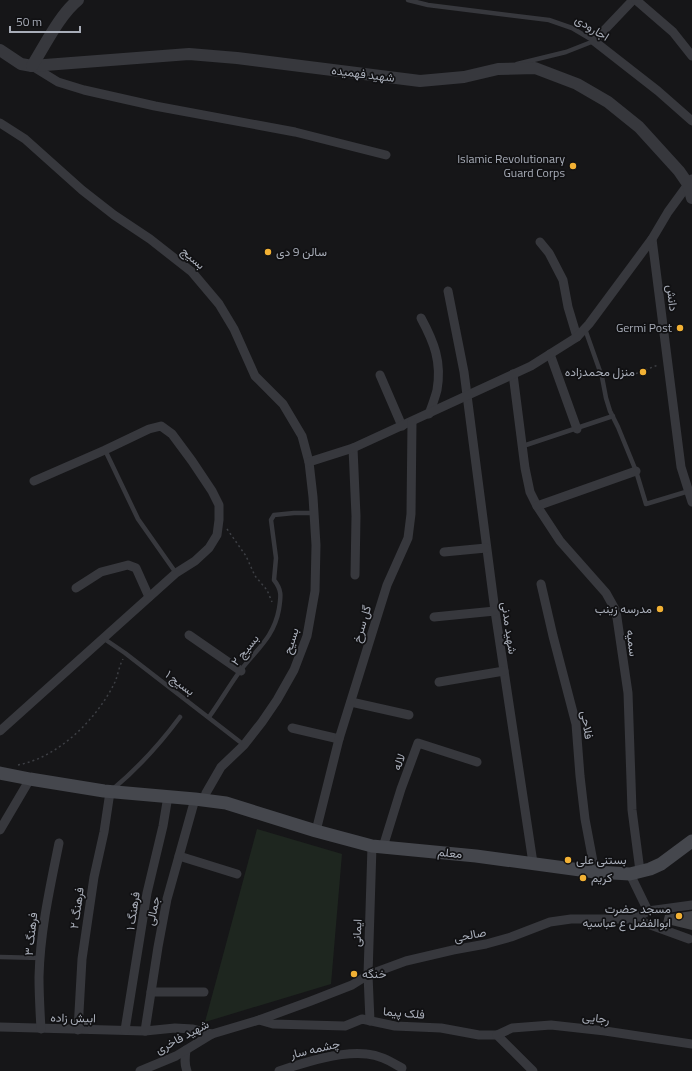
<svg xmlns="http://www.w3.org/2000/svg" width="692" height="1071" font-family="'Titillium Web',Vazirmatn,sans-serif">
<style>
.green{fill:#1e261f}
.building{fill:#404145}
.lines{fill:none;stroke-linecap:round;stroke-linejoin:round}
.path{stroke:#3d3f44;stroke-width:1.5;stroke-dasharray:2 3;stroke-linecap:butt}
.service{stroke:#37383d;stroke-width:4.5}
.minor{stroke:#37383d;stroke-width:9}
.tertiary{stroke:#37383d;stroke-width:12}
.secondary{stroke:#45474d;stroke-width:13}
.poi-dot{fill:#f2b134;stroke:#111113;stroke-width:1.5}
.labels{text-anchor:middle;stroke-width:3.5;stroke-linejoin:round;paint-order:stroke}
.street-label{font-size:12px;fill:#a8adb8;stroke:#111113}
.poi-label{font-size:12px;fill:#a8adb8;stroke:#111113;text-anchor:end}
</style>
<rect width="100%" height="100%" fill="#161618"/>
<polygon class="green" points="257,829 342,854 331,984 205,1022"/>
<polygon class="building" points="692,911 692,930 663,923 665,915"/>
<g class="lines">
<g class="path">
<polyline points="622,379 658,365"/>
<polyline points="227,529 246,556 255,576 267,590 272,602"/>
<path d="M18,765C59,757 97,719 115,682C118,675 119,666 123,659"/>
</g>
<g class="service">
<polyline points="408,0 428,5 549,20 572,28 594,41"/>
<polyline points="517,64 566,52 594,41"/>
<polyline points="585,329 602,377 606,398 610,411 618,427 636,471 646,504 689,491"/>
<polyline points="523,446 613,416"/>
<polyline points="105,450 138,519 176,573"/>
<polyline points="103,638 125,653 244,745"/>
<path d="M209,717C220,702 229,686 240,671C257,649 274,637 279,609C281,596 282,590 274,580L276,558L271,520L274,515L294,513H314"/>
<path d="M113,789C138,768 160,744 180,717"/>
<polyline points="0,957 41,958"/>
</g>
<g class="minor">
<polyline points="633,0 594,41 658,91 692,121"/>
<polyline points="636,0 673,32 692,56"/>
<polyline points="32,66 58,82 84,90 155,106 295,132 386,155"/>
<polyline points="0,123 25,139 82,190 114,215 150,239 192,272 219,304 234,329 255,376 283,404 302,436 309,462 313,497 316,545 315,591 307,636 294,670 277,700 262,722 244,745 221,767 206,793 204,800"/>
<polyline points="652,239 681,467 692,502"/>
<polyline points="540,242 549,253 563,280 568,307 577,337"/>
<polyline points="448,291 464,372 495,611 533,863"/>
<path d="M421,318C434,342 442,362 437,390C435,398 432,406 429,414"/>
<polyline points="550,354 577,429"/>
<polyline points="513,374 525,468 530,492 537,506 560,541 606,593 616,611 628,693 632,810 640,871"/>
<polyline points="380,375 402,426"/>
<polyline points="353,448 356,516 355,575"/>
<polyline points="309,462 353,448 531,366 577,337 589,324 652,239 668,212 692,179"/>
<polyline points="537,506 636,471"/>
<polyline points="444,552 486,548"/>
<polyline points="541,584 553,636 576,724 580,776 585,819 595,872"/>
<polyline points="76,588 101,572 128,565 136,568 149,597"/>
<polyline points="434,617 495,611"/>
<polyline points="189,635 241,671"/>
<polyline points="439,682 504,671"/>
<polyline points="351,702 409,715"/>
<polyline points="292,728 339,739"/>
<polyline points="0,731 176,573 195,561 209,548 217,535 219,520 219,505 212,491 192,461 172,434 161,426 149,429 105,450 34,481"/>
<polyline points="0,830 30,779"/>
<polyline points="316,831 339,739 387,585 408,538 411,514 412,422"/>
<polyline points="383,847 401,789 418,743 477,762"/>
<polyline points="179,856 237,874"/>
<polyline points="630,874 648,911"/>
<polyline points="634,919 689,939"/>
<polyline points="151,992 204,992"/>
<polyline points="259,1020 273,1024 345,1026 362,1019 395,1026 441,1028 479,1035 497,1035 533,1071"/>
<polyline points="370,1021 368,975 372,846"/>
<polyline points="0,1027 145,1031 175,1028 193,1029 212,1034"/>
<path d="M41,1029C40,1012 39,994 39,977C40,932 50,887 59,843"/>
<polyline points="78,1030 82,959 94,877 104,832 110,792"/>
<polyline points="125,1030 147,893 163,826 168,796"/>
<polyline points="145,1031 158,947 167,899 195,799"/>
<polyline points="497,1035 512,1028 551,1025 605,1031 692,1044"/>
<path d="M186,1050C185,1058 184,1064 187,1071"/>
<polyline points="140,1071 176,1056 212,1034 259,1020 311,1001 352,985 368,975 406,961 453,950 486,944 511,937 550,922 571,919 634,919 648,911 692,905"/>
<path d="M279,1071C306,1062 340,1051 367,1054C380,1055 391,1062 402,1068"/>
</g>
<g class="tertiary">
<polyline points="0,50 21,64 32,66 189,54 237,58 420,81 464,77 498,69 535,68 577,84 608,102 639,127 679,171 688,184 692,198"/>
<path d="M32,66C44,47 60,14 78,0"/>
</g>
<polyline class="secondary" points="0,773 30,779 104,791 195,799 226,803 316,831 372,846 476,856 595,872 630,874 650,869 661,864 692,841"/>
</g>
<g class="poi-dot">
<circle cx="573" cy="166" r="4"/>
<circle cx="268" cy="252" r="4"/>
<circle cx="680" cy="328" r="4"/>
<circle cx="643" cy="372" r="4"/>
<circle cx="660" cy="609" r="4"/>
<circle cx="568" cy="860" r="4"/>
<circle cx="583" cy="878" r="4"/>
<circle cx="679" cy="916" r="4"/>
<circle cx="354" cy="974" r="4"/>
</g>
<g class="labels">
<g class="street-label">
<text transform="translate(592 28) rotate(32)" y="4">اجارودی</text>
<text transform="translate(363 74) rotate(7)" y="4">شهید فهمیده</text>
<text transform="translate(193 258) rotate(41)" y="4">بسیج</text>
<text transform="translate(672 298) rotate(83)" y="4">دانش</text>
<text transform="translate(362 624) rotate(-73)" y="4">گل سرخ</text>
<text transform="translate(509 628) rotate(82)" y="4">شهید مدنی</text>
<text transform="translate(291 641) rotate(-72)" y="4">بسیح</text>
<text transform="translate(632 643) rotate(83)" y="4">سمیه</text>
<text transform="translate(245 650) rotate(-51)" y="4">بسیج ۲</text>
<text transform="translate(180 683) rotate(37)" y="4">بسیج ۱</text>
<text transform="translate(587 725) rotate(82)" y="4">فلاحی</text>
<text transform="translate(399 762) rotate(-69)" y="4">لاله</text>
<text transform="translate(450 853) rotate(6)" y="4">معلم</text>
<text transform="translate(77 908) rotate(-82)" y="4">فرهنگ ۲</text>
<text transform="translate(133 911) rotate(-82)" y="4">فرهنگ ۱</text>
<text transform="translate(153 911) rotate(-78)" y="4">جمالی</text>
<text transform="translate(357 933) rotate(-88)" y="4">ایمانی</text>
<text transform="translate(31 934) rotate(-84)" y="4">فرهنگ ۳</text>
<text transform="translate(470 935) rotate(-11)" y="4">صالحی</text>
<text transform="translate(404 1013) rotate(5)" y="4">فلک پیما</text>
<text transform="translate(73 1018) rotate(1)" y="4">ابیش زاده</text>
<text transform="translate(596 1018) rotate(7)" y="4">رجایی</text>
<text transform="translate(182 1037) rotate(-28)" y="4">شهید فاخری</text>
<text transform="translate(315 1049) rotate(-13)" y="4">چشمه سار</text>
</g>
<g class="poi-label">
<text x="565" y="163">Islamic Revolutionary<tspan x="565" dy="14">Guard Corps</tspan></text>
<text x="276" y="256" text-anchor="start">سالن 9 دی</text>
<text x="672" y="332">Germi Post</text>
<text x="635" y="376">منزل محمدزاده</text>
<text x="652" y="613">مدرسه زینب</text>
<text x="576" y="864" text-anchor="start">بستنی علی</text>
<text x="591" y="882" text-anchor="start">کریم</text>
<text x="671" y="913">مسجد حضرت<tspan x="671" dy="14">ابوالفضل ع عباسیه</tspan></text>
<text x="362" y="978" text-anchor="start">خنگه</text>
</g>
</g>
<path d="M10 26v6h70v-6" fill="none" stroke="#a8adb8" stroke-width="2"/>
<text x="16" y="26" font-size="12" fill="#a8adb8" stroke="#111113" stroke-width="3" paint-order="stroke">50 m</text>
</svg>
